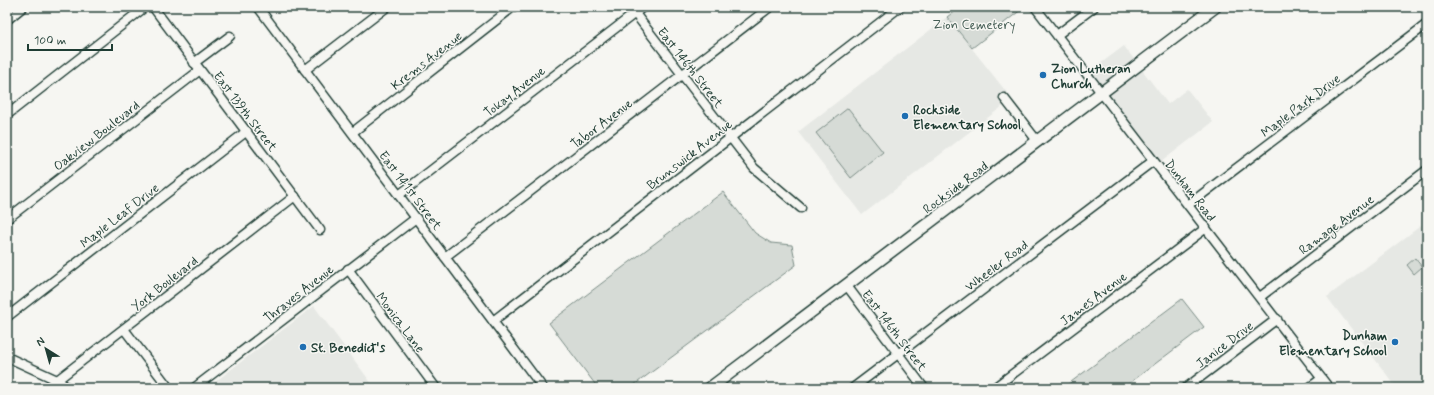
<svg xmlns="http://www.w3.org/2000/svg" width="1434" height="395" font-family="Mynerve,sans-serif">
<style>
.built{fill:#e6e8e4}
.green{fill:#d6dbd6;stroke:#7a8c85}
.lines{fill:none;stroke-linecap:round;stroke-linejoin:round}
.minor-casing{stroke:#1f3d34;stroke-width:11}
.major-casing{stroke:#1f3d34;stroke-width:14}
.minor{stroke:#f6f6f2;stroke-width:8}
.major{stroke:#f6f6f2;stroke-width:11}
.poi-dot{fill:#1f6fb2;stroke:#f6f6f2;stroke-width:1.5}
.labels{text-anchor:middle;stroke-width:3;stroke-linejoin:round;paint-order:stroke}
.park-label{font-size:13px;fill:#445d54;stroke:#f6f6f2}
.street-label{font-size:13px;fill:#1f3d34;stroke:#f6f6f2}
.poi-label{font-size:13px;font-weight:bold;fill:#1f3d34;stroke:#f6f6f2;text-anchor:start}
</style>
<rect width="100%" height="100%" fill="#f6f6f2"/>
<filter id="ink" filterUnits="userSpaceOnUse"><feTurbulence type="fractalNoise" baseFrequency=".025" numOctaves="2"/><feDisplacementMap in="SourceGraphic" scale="8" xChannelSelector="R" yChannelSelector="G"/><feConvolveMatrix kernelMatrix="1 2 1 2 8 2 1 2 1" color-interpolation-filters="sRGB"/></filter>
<g filter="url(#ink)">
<g class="built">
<polygon points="947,17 1012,99 862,215 798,132"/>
<polygon points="1124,46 1168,104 1187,89 1213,122 1157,165 1085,75"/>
<polygon points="1427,221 1427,388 1397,388 1327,297"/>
<polygon points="314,306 375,388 207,388"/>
</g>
<g class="green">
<polygon points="960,7 1021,7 1022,9 972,48 947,17"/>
<polygon points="848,108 883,152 851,178 816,133"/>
<polygon points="723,192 755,233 771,243 792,245 796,265 630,388 598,388 549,323"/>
<polygon points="1415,258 1422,267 1414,274 1407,265"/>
<polygon points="1182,299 1204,327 1123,388 1063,388"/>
</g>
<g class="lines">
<defs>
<g id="minor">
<polyline points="153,7 320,230"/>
<polyline points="258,7 543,388"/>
<polyline points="630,7 754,168 801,208"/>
<polyline points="1035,7 1329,388"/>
<polyline points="7,20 23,7"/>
<polyline points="1057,35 1094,7"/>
<polyline points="194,63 230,36"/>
<polyline points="305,70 387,7"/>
<polyline points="1004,98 1038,142"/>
<polyline points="7,115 145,7"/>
<polyline points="353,132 513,7"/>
<polyline points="399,195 643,7"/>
<polyline points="1188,205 1427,24"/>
<polyline points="7,219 200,70"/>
<polyline points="445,257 770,7"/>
<polyline points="348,269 436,388"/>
<polyline points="847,286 924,388"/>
<polyline points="1260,297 1427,170"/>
<polyline points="7,317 247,131"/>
<polyline points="493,321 900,7"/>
<polyline points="124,329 169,388"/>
<polyline points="7,357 57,380 68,388"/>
<polyline points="47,388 295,196"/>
<polyline points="194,388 416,218"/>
<polyline points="853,388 1153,161"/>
<polyline points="994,388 1206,228"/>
<polyline points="1186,388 1277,319"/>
<polyline points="1309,388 1321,379"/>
</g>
<polyline id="major" points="710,388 1215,7"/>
</defs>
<use href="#minor" class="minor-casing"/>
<use href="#major" class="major-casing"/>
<use href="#minor" class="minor"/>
<use href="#major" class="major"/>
</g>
</g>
<g class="poi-dot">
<circle cx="1043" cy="75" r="4"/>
<circle cx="905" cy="116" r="4"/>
<circle cx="1395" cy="342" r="4"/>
<circle cx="303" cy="347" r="4"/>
</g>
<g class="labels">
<g class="park-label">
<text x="974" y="29">Zion Cemetery</text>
</g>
<g class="street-label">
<text transform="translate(426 60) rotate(-38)" y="5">Krems Avenue</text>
<text transform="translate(691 67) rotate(52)" y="5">East 146th Street</text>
<text transform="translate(514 91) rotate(-38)" y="5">Tokay Avenue</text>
<text transform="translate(1300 105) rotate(-37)" y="5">Maple Park Drive</text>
<text transform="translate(246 111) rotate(53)" y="5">East 139th Street</text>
<text transform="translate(601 123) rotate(-37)" y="5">Tabor Avenue</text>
<text transform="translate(96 135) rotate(-38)" y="5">Oakview Boulevard</text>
<text transform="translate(689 154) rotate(-38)" y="5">Brunswick Avenue</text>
<text transform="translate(955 187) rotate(-37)" y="5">Rockside Road</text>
<text transform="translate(411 190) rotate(53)" y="5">East 141st Street</text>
<text transform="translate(1191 190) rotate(52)" y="5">Dunham Road</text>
<text transform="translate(119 215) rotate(-38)" y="5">Maple Leaf Drive</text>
<text transform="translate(1336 224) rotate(-37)" y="5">Ramage Avenue</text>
<text transform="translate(996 265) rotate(-37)" y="5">Wheeler Road</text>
<text transform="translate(164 283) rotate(-38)" y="5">York Boulevard</text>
<text transform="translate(298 293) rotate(-38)" y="5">Thraves Avenue</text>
<text transform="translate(1093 298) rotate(-37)" y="5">James Avenue</text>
<text transform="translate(401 322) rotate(53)" y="5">Monica Lane</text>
<text transform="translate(895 330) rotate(53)" y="5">East 146th Street</text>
<text transform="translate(1224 344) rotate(-37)" y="5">Janice Drive</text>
</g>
<g class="poi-label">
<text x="1051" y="73">Zion Lutheran<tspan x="1051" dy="15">Church</tspan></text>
<text x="913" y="114">Rockside<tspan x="913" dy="15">Elementary School</tspan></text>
<text x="1387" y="340" text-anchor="end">Dunham<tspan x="1387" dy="15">Elementary School</tspan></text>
<text x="311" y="352">St. Benedict's</text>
</g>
</g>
<rect width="1434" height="395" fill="none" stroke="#f6f6f2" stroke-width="24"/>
<rect x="12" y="12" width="1410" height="371" fill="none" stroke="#1f3d34" stroke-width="1.5" filter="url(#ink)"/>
<g transform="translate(46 349) rotate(323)" stroke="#f6f6f2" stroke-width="3" paint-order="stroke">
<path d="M0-3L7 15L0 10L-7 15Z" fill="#1f3d34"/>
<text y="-6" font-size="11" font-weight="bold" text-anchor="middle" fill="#1f3d34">N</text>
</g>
<path d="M28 44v6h84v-6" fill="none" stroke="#1f3d34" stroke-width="2"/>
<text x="34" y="44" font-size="12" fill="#1f3d34" stroke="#f6f6f2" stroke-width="3" paint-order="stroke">100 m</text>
</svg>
